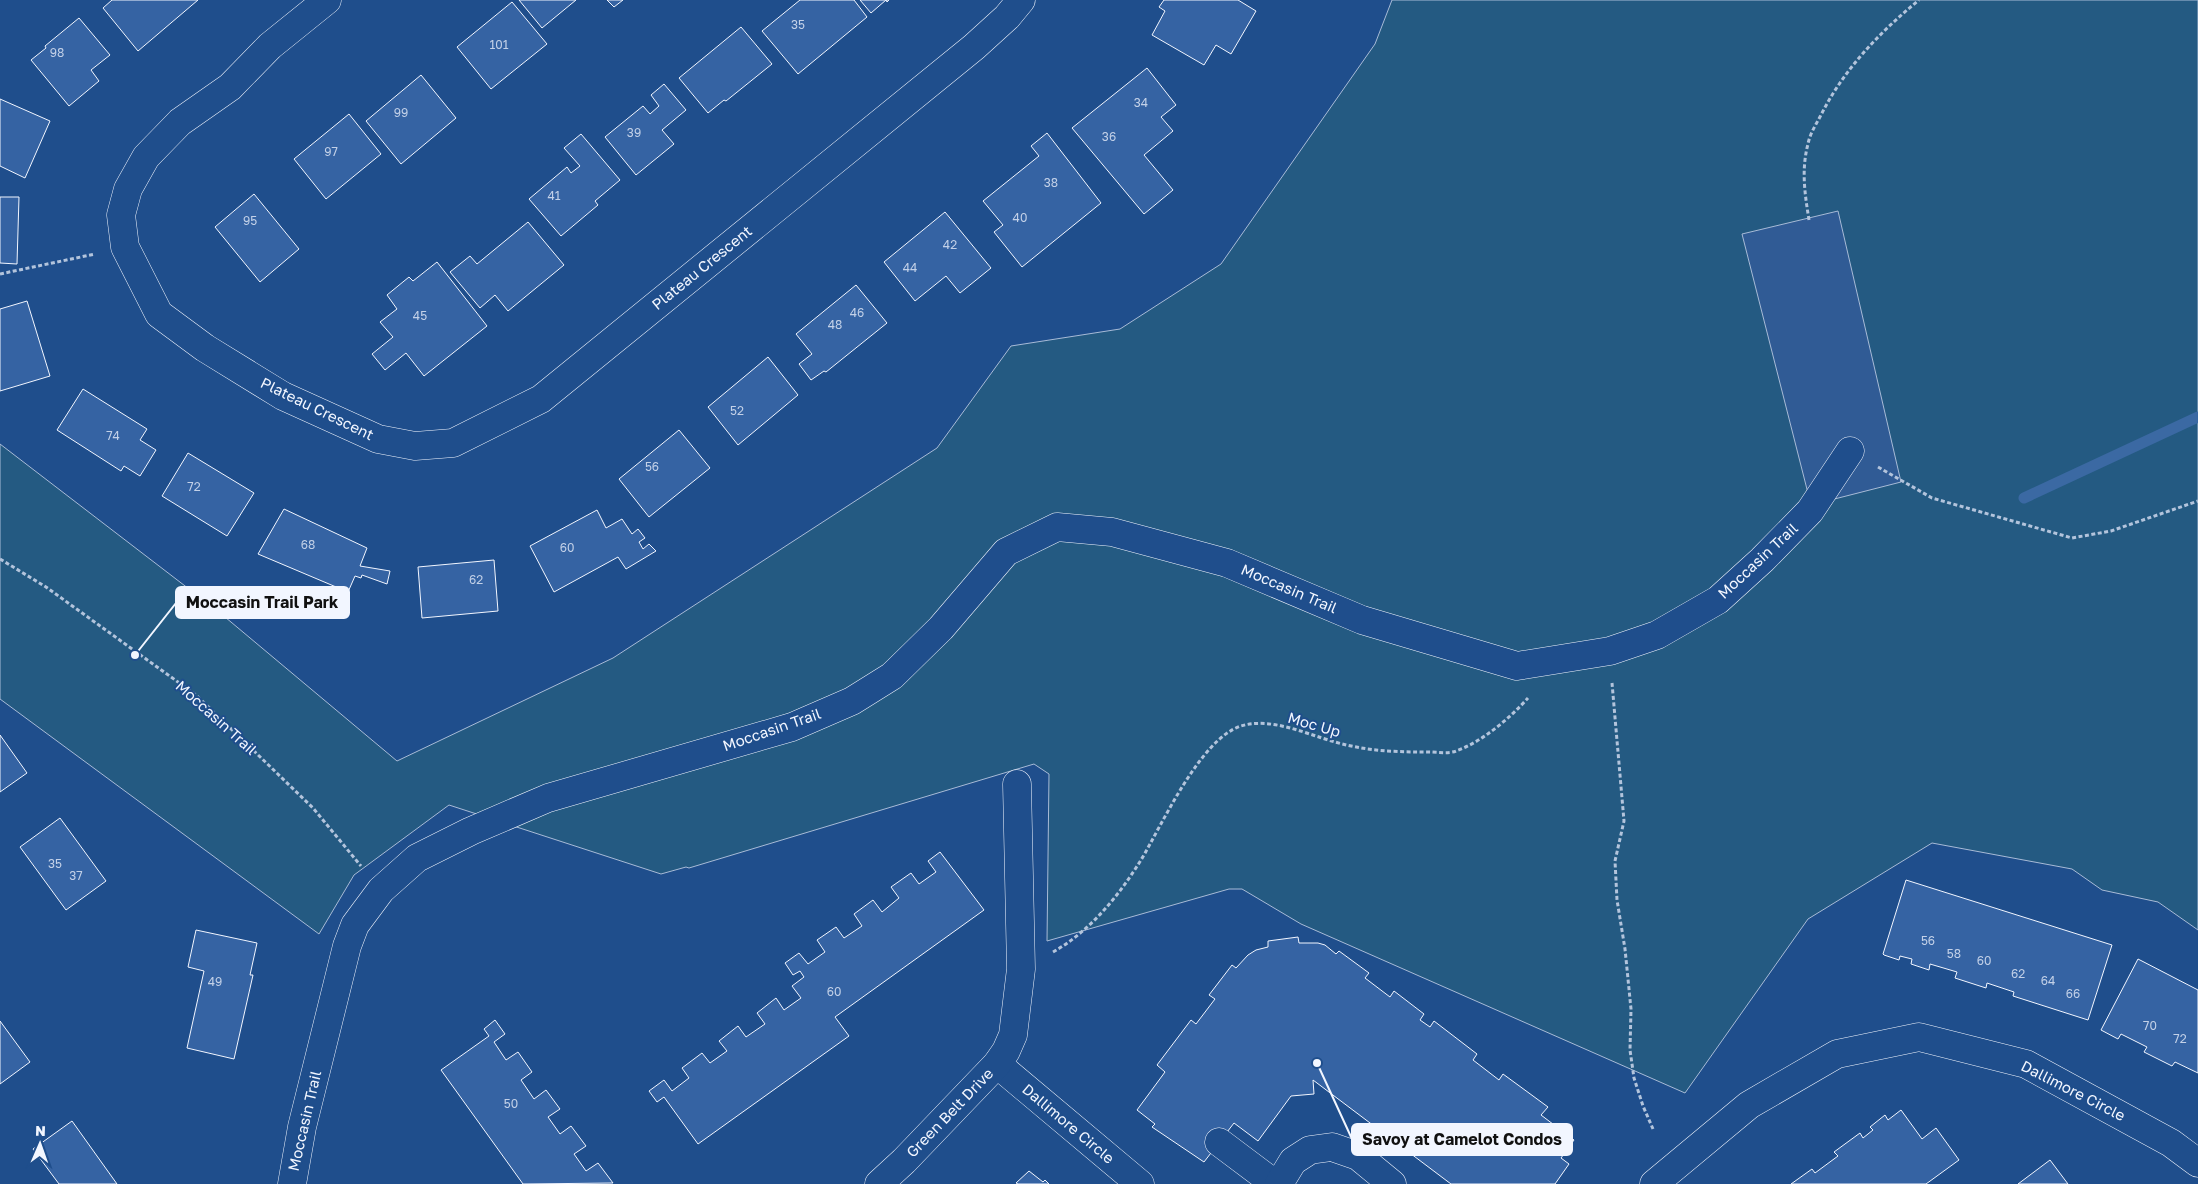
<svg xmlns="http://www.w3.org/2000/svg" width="2198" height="1184" font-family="'Golos Text',sans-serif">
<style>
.green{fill:#245a82;stroke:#a8bbd7}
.parking{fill:#305b95;stroke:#a8bbd7}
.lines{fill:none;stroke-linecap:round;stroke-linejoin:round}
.stream{stroke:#3b69a3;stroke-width:11}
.building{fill:#3563a3;stroke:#f2f6ff}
.minor-casing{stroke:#f2f6ff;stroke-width:29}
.path{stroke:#b3c4dc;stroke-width:3;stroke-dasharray:4 2.5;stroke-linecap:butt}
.minor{stroke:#1f4e8c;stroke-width:28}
.labels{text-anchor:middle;stroke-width:4;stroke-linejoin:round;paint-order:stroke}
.number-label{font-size:12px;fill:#c3d1e8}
.street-label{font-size:15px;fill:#f2f6ff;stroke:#1f4e8c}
.leader{fill:none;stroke:#f2f6ff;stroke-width:2}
.callout-dot{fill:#f2f6ff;stroke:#1f4e8c;stroke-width:2}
.callout{fill:#f2f6ff;stroke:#f2f6ff;stroke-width:2}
.callout-label{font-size:16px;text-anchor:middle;font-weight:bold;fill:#111}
</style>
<rect width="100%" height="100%" fill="#1f4e8c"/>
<polygon class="green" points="1392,0 2198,0 2198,930 2158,902 2102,890 2072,869 1932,843 1808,919 1685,1093 1301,924 1242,889 1229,889 1047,941 1049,774 1034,764 689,868 686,867 661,874 449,805 354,875 319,934 0,699 0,444 219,612 397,761 613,658 937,448 1011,346 1120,329 1221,264 1375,44"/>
<polygon class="parking" points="1838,211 1901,482 1811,505 1742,234"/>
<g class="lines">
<polyline class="stream" points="2024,498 2198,417"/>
</g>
<g class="building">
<polygon points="112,0 198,0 138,51 103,8"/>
<polygon points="519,0 576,0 542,28"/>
<polygon points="607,0 623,0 614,7"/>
<polygon points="800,0 854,0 867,17 798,74 762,31"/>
<polygon points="860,0 889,0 887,2 886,0 871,13"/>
<polygon points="1164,0 1238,0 1256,11 1231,54 1216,45 1204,65 1152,35 1165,11 1159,7"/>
<polygon points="512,2 547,44 491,89 457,47"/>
<polygon points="79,18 110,55 91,70 99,81 69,106 31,60 46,48 45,46"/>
<polygon points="741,27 772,64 726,101 724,100 708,113 679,78"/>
<polygon points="1147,68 1176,105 1161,117 1173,131 1144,155 1173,190 1144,214 1072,128"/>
<polygon points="421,75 456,118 401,164 366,121"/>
<polygon points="664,84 686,110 662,130 674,144 636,175 605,137 643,106 650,114 659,106 651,95"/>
<polygon points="0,99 50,121 25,178 0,166"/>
<polygon points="349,114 381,154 326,199 294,159"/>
<polygon points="1047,133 1101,203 1022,267 994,232 1003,225 983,201 1039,156 1031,146"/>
<polygon points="581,134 620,180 595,201 598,205 561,236 529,199 567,167 571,173 580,166 564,148"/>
<polygon points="254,194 299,249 260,282 215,227"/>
<polygon points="0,197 19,197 17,264 0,263"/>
<polygon points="945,212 991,268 960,293 946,276 915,301 884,262"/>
<polygon points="528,222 564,265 508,311 495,295 480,308 450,272 470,256 477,264"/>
<polygon points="437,262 487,326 424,376 406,353 385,370 372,354 393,337 380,322 397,309 387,295 409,277 413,281"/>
<polygon points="856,285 887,323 826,372 824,371 811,380 799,364 812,354 796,334"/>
<polygon points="27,301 50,376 0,391 0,309"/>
<polygon points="768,357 798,395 738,445 708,407"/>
<polygon points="83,389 147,429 140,440 156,450 140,476 124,466 121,471 57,430"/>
<polygon points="679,430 710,468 649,517 619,479"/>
<polygon points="188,453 254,493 227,536 162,496"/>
<polygon points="284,509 367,548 360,566 390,571 387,584 362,575 361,578 355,576 348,592 258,554"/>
<polygon points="597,510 606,528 622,519 632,534 638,529 645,538 639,542 643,549 649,544 656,551 626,569 618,557 554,592 530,546"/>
<polygon points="494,560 498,611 422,618 418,567"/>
<polygon points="0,735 27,773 0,792"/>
<polygon points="60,818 106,881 66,910 20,847"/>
<polygon points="940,852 984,910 835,1017 849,1036 698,1144 664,1097 657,1102 649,1091 664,1080 672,1091 689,1078 682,1068 702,1053 710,1063 727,1051 719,1041 738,1026 746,1037 765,1024 757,1013 776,998 784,1010 801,998 792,986 804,977 800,971 793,975 785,963 799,953 808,964 825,952 817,940 836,927 844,938 862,926 854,914 873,900 882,912 899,898 891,887 911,873 919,884 936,872 928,861"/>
<polygon points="1906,880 2112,945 2088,1020 2013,996 2014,992 1987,983 1986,988 1955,978 1957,972 1930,964 1929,970 1911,964 1912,959 1900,956 1899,960 1884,955 1883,954"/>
<polygon points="196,930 257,943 250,975 253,975 234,1059 187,1048 204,971 188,967"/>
<polygon points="1298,937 1299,943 1318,943 1325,945 1336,954 1339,951 1369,973 1365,978 1390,997 1394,991 1424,1014 1420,1020 1430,1027 1434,1021 1477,1054 1473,1060 1499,1080 1503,1074 1548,1107 1541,1115 1574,1140 1561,1158 1569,1164 1555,1184 1451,1184 1313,1080 1314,1094 1291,1096 1258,1141 1234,1123 1204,1162 1152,1127 1155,1124 1137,1110 1165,1072 1157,1065 1191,1020 1196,1024 1215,999 1209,995 1232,965 1236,968 1248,955 1256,950 1268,947 1268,941"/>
<polygon points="2138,959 2198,990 2198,1073 2175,1062 2172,1066 2144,1052 2147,1047 2121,1034 2118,1039 2101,1030"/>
<polygon points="495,1020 505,1034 494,1042 506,1060 518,1052 532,1072 521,1080 534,1099 546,1090 560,1109 548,1117 560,1134 571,1126 586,1146 574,1154 586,1171 598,1163 613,1183 523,1184 441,1070 489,1036 484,1029"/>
<polygon points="0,1021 30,1062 0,1084"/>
<polygon points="1901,1110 1922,1139 1936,1128 1959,1160 1926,1184 1791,1184 1812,1169 1815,1173 1838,1156 1834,1152 1860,1133 1863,1138 1873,1130 1870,1127 1885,1115 1888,1120"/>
<polygon points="72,1121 117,1184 59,1184 33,1149"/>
<polygon points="2050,1160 2068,1184 2018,1184"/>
<polygon points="1029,1171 1043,1182 1045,1180 1049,1184 1018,1184 1016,1183"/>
</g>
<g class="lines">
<defs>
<g id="minor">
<polyline points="327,0 270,46 230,87 180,122 146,157 128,189 121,215 125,247 159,314 205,348 283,396 378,439 415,446 453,443 541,399 974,47 1007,17 1021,0"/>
<polyline points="997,1064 1140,1184"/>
<polyline points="1219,1142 1275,1184"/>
<polyline points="292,1184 302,1127 347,946 355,925 381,890 417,858 471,831 548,798 792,727 852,701 892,676 941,628 1006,552 1057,527 1112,532 1227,563 1362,620 1517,666 1610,651 1657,635 1718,600 1762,560 1810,511 1850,451"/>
<polyline points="879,1184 904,1161 997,1064 1006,1051 1013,1035 1021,969 1017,784"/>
<polyline points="1279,1184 1293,1161 1310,1150 1332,1147 1358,1156 1392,1184"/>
<polyline points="1654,1184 1749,1105 1837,1054 1919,1037 2026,1064 2171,1143 2198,1163"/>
</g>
</defs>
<use href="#minor" class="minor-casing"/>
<g class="path">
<path d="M1809,220C1805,195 1801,170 1808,144C1810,133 1817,123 1822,113C1845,68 1880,32 1919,0"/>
<polyline points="0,274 95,254"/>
<polyline points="1878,467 1932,498 2072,538 2111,531 2198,501"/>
<polyline points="0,559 46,587 196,695 313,808 361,866"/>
<polyline points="1612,683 1624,821 1615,861 1617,900 1625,949 1631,1009 1630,1050 1634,1078 1643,1106 1653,1129"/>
<path d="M1053,952C1090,931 1118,897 1141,860C1162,825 1200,739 1241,726C1267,718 1297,730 1322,738C1361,751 1389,752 1429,752C1437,752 1449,754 1456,751C1482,742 1510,718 1528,698"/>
</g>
<use href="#minor" class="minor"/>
</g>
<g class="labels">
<g class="number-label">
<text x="798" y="29">35</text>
<text x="499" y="49">101</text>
<text x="57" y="57">98</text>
<text x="1141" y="107">34</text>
<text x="401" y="117">99</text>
<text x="634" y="137">39</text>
<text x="1109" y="141">36</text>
<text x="331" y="156">97</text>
<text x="1051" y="187">38</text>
<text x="554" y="200">41</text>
<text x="1020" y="222">40</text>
<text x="250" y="225">95</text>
<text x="950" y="249">42</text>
<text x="910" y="272">44</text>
<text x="857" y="317">46</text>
<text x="420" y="320">45</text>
<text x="835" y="329">48</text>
<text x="737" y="415">52</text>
<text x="113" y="440">74</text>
<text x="652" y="471">56</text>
<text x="194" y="491">72</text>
<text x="308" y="549">68</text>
<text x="567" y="552">60</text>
<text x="476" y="584">62</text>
<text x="55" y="868">35</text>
<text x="76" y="880">37</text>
<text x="1928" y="945">56</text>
<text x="1954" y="958">58</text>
<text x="1984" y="965">60</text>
<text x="2018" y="978">62</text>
<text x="2048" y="985">64</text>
<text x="215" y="986">49</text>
<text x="834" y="996">60</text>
<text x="2073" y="998">66</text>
<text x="2150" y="1030">70</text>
<text x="2180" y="1043">72</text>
<text x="511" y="1108">50</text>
</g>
<g class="street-label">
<text transform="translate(702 268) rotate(-39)" y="5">Plateau Crescent</text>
<text transform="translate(317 409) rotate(26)" y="5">Plateau Crescent</text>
<text transform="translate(1758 561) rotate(-43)" y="5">Moccasin Trail</text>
<text transform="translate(1289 589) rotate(23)" y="5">Moccasin Trail</text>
<text transform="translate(216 718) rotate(42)" y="5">Moccasin Trail</text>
<text transform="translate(1314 725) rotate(16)" y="5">Moc Up</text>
<text transform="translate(772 730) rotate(-19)" y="5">Moccasin Trail</text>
<text transform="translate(2073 1091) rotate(27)" y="5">Dallimore Circle</text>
<text transform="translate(950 1113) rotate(-46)" y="5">Green Belt Drive</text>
<text transform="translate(305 1121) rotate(-77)" y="5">Moccasin Trail</text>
<text transform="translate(1068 1124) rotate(40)" y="5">Dallimore Circle</text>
</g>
</g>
<path class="leader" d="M135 655L176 603M1317 1063L1352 1139"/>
<g class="callout-dot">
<circle cx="135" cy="655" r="5"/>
<circle cx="1317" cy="1063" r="5"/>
</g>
<g class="callout">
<rect x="176" y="587" width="173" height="31" rx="5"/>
<rect x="1352" y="1124" width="220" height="31" rx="5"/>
</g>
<g class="callout-label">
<text x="262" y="608">Moccasin Trail Park</text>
<text x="1462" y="1145">Savoy at Camelot Condos</text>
</g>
<g transform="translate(40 1144) rotate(2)" stroke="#1f4e8c" stroke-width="4" paint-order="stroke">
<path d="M0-4L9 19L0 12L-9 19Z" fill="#f2f6ff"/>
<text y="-8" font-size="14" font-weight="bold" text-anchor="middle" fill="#f2f6ff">N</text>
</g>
</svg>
